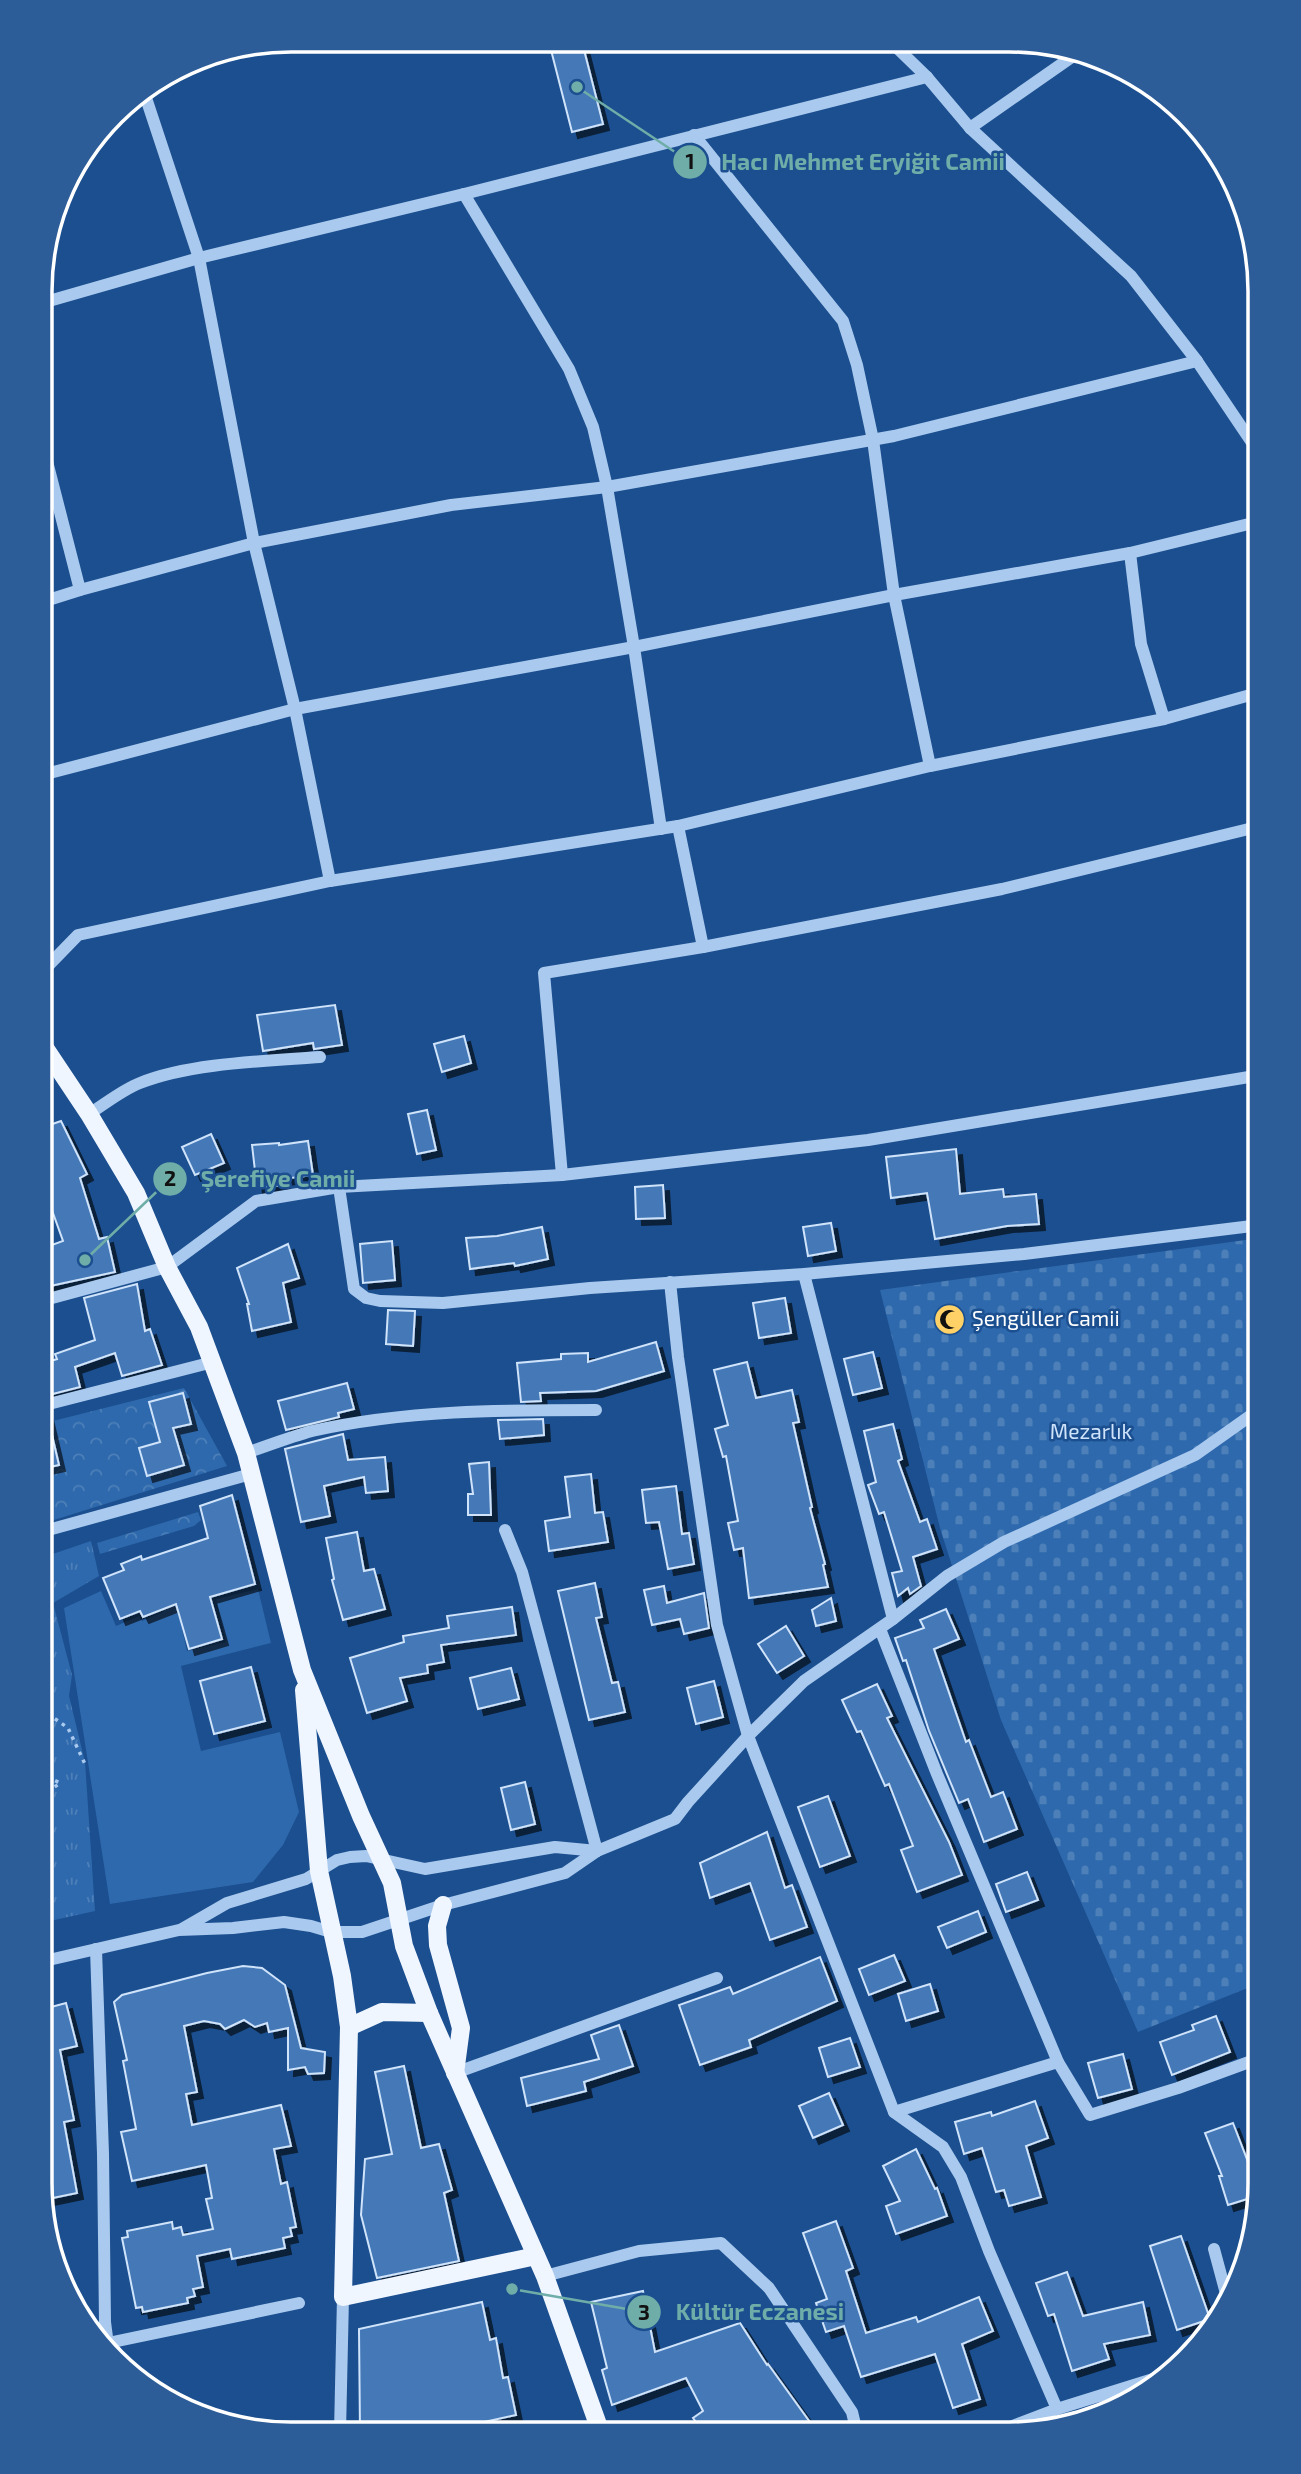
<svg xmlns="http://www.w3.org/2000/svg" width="1301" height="2474" font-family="'Exo 2',sans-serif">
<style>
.grass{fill:#2e69ad}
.forest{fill:url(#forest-crowns)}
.cemetery{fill:url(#cemetery-stones)}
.park{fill:url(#park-tufts)}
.building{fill:#4478b7;stroke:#cfe3fa;stroke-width:2;filter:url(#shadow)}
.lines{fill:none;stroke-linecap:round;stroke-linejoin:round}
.path{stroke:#a9c9ee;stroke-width:3.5;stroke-dasharray:3.5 5;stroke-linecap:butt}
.minor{stroke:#a9c9ee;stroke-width:12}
.major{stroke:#f0f6ff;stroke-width:18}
.labels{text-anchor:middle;stroke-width:5;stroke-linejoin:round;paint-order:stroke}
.poi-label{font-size:21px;fill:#fff;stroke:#1b4f8f;text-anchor:start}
.park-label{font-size:21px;fill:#cfe3fa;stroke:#1b4f8f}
.rim{fill:none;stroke:#fff;stroke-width:3.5}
.leader{fill:none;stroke:#6fada8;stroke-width:2.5}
.callout-dot{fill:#6fada8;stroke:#1b4f8f;stroke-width:2.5}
.mark-label{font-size:21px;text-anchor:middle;font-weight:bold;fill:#111}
.callout-label{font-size:23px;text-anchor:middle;font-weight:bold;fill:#6fada8;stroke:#1b4f8f;stroke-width:5;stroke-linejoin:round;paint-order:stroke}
</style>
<defs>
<pattern id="forest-crowns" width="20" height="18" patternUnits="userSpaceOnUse" patternTransform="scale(1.75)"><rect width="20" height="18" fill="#2e69ad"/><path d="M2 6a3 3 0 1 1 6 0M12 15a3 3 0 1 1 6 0" fill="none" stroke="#4d80b9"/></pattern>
<pattern id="cemetery-stones" width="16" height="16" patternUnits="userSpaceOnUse" patternTransform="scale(1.75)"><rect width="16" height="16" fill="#2e69ad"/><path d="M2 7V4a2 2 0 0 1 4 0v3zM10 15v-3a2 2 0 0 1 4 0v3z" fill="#4d80b9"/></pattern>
<pattern id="park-tufts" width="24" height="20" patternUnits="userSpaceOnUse" patternTransform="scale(1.75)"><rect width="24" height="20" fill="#2e69ad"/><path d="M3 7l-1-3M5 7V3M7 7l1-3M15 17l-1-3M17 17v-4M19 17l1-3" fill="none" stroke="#4d80b9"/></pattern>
<filter id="shadow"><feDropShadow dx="6" dy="6" stdDeviation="0" flood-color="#0009"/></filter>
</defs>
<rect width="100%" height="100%" fill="#1b4f8f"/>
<polygon class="grass" points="207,1577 213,1602 178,1611 187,1651 226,1642 216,1599 258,1589 271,1643 181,1666 201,1751 280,1732 299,1812 283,1845 253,1882 110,1904 64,1608 101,1591 116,1626 139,1616 142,1621 163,1612 170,1597"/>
<g class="forest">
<polygon points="184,1388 227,1466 41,1524 41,1424"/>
<polygon points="198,1512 201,1520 194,1526 100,1554 97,1543"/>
</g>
<polygon class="cemetery" points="1260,1238 1260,1983 1138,2032 1001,1720 940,1528 880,1290"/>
<polygon class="park" points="91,1541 99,1576 53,1603 72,1675 69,1696 85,1762 95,1911 41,1923 41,1558"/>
<g class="building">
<polygon points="582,42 603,124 572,132 551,50"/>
<polygon points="335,1005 342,1045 314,1049 313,1043 263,1051 257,1015"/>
<polygon points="464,1036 471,1063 442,1072 434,1044"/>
<polygon points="427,1110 436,1150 417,1154 408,1114"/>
<polygon points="61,1121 87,1174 80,1178 99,1239 107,1237 115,1272 41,1288 41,1249 63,1241 45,1191 41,1191 41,1128"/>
<polygon points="211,1134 224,1163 195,1175 182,1147"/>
<polygon points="308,1141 313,1175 283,1179 284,1185 257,1188 252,1145 279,1143 279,1145"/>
<polygon points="956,1149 960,1194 1003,1189 1004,1197 1036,1194 1039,1224 1007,1226 935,1239 927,1193 891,1198 886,1157"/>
<polygon points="663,1185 665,1218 636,1219 635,1187"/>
<polygon points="831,1223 836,1251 808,1256 803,1227"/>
<polygon points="542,1227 548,1259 515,1266 514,1263 470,1269 466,1238 497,1236"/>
<polygon points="392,1241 395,1280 363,1283 360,1244"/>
<polygon points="288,1244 299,1278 283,1283 291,1322 252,1331 247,1304 249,1304 237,1268"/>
<polygon points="137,1284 145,1331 150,1329 162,1365 122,1376 115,1353 75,1367 80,1387 41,1397 41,1364 57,1359 55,1354 95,1340 84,1298"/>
<polygon points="785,1298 791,1333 759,1338 753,1303"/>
<polygon points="388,1310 415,1311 413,1346 386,1344"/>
<polygon points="656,1342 664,1371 596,1391 540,1393 541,1401 521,1402 517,1363 561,1359 561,1354 588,1353 588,1362"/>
<polygon points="873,1352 882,1388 853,1395 844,1359"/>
<polygon points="747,1362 756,1398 792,1390 799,1422 793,1423 812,1507 810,1508 825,1564 823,1565 828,1587 749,1598 743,1548 734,1550 728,1523 738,1521 726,1456 723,1457 715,1429 728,1425 714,1370"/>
<polygon points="347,1383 354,1409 338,1413 339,1417 286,1430 278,1401"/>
<polygon points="183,1393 191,1424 173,1428 184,1465 147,1476 139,1448 160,1442 149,1402"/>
<polygon points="47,1414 59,1465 41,1469 41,1415"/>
<polygon points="543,1419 544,1435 500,1439 498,1420"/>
<polygon points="893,1424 902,1459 898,1461 920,1522 927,1519 937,1549 913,1557 921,1586 910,1594 908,1588 898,1596 892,1573 902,1571 884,1512 879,1514 868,1485 876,1482 864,1431"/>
<polygon points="343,1434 348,1460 385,1457 388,1491 366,1493 364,1477 324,1486 330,1516 301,1522 285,1449"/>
<polygon points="489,1462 491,1515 468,1515 468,1494 473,1494 469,1464"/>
<polygon points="591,1474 595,1513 603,1512 608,1542 549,1551 545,1521 570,1517 565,1477"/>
<polygon points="676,1486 682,1534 689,1533 694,1564 668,1569 659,1522 646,1523 642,1490"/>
<polygon points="232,1495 255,1584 210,1597 222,1639 189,1649 176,1604 143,1617 140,1611 120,1619 103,1578 124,1570 121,1564 141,1556 142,1560 208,1538 200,1506"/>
<polygon points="357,1532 364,1571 374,1569 385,1609 343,1620 332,1580 334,1579 326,1538"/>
<polygon points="595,1583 602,1617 596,1618 612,1683 618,1682 625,1712 589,1720 558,1591"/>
<polygon points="664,1586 667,1603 704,1593 709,1628 684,1634 680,1619 652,1625 644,1590"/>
<polygon points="831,1598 836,1621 816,1626 812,1610"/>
<polygon points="512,1607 516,1635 441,1645 444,1662 427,1665 428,1673 400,1678 407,1701 367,1713 350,1658 404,1642 403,1636 449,1628 447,1616"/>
<polygon points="946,1609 959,1639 934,1649 966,1742 969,1740 991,1797 1003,1792 1017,1829 984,1842 968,1799 959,1803 929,1731 906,1660 903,1661 895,1638 924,1628 920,1620"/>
<polygon points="786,1626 804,1656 777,1673 758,1644"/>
<polygon points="251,1667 265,1721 214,1734 200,1681"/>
<polygon points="511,1668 519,1699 478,1709 470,1678"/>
<polygon points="714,1681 723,1717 696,1724 687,1688"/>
<polygon points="877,1684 892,1716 887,1718 949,1842 962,1875 917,1892 901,1850 913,1846 889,1784 885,1786 861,1731 857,1732 842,1700"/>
<polygon points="525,1782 535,1824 511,1830 501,1788"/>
<polygon points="828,1796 850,1856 820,1867 798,1807"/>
<polygon points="767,1832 785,1888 792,1885 807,1927 770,1940 750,1883 710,1898 700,1863"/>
<polygon points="1027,1872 1038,1900 1006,1912 996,1884"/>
<polygon points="978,1911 986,1932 947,1948 938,1927"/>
<polygon points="894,1955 905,1981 869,1995 859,1969"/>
<polygon points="820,1957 837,2001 749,2040 751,2047 700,2065 679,2005 730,1987 733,1994"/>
<polygon points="243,1966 262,1968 285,1985 301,2048 325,2052 324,2073 308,2074 305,2067 288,2070 288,2028 269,2032 267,2023 255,2027 244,2020 225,2029 220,2024 204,2021 184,2026 197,2092 186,2094 192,2125 281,2105 291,2146 274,2149 281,2184 287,2182 296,2227 290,2228 292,2236 283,2238 285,2248 232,2259 230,2249 197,2256 203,2287 193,2289 195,2296 187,2298 188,2303 143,2312 142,2307 136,2308 122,2238 128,2237 127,2231 172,2222 173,2229 181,2227 183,2235 213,2229 206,2199 212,2198 206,2165 132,2181 121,2132 136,2129 123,2061 127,2060 114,2002 122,1995 207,1973"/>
<polygon points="930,1984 938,2011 906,2021 898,1994"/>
<polygon points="66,2003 77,2046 60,2050 74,2120 64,2122 77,2193 43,2200 40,2182 40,2010"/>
<polygon points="1216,2016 1230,2052 1172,2075 1160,2042 1194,2030 1192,2025"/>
<polygon points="619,2025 633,2066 584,2082 586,2091 527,2106 521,2078 599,2059 591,2035"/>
<polygon points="850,2038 860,2067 828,2077 819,2048"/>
<polygon points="1123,2054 1132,2089 1098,2098 1088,2063"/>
<polygon points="404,2066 421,2148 439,2144 452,2190 444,2193 459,2261 377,2278 361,2215 365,2159 392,2154 375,2072"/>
<polygon points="829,2093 843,2125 813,2138 799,2106"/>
<polygon points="1035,2101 1048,2138 1026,2146 1041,2197 1009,2206 1004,2190 996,2192 982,2148 964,2154 955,2122 991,2112 992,2116"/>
<polygon points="1233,2123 1250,2167 1260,2164 1260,2195 1228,2205 1219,2176 1222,2176 1205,2133"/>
<polygon points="916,2149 935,2189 937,2188 947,2216 896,2234 886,2206 900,2201 883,2166"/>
<polygon points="836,2221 853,2268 846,2271 866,2333 916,2317 918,2322 979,2297 993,2331 962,2344 980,2399 953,2408 935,2354 861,2377 844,2326 826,2332 816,2303 827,2299 803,2233"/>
<polygon points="1181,2236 1210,2319 1177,2330 1150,2246"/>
<polygon points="1067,2272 1083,2316 1143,2302 1150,2335 1104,2344 1109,2359 1072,2371 1054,2314 1048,2316 1036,2283"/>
<polygon points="643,2291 655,2352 740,2323 767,2365 768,2364 812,2425 800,2433 704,2433 693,2418 703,2411 686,2378 612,2405 602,2370 607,2368 591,2302"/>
<polygon points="482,2302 490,2340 496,2338 503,2378 508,2377 516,2415 439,2432 360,2432 359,2329"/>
</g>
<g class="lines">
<g class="path">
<polyline points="41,1709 68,1728 85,1764"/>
<polyline points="41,1797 60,1783 41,1774"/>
<polyline points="41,1905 42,1906"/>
</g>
<g class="minor">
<polyline points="893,44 927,77 970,128 1131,276 1197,361 1261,456"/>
<polyline points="144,92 199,258 254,543 295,709 330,881"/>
<polyline points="970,128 1076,54"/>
<polyline points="694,135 843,321 857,365 873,440 894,595 930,766"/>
<polyline points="464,194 569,369 593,427 607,487 634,647 661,829"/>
<polyline points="42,303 199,258 464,194 927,77"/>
<polyline points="42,442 80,590"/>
<polyline points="1130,553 1141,644 1164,719"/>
<polyline points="42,602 80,590 254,543 451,505 607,487 894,436 1197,361"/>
<polyline points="42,775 295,709 634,647 894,595 1130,553 1261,521"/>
<polyline points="678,826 703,947"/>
<polyline points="42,972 78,935 330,881 678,826 930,766 1164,719 1261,692"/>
<path d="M89,1114C105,1104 122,1090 140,1083C189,1063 266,1061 320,1057"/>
<polyline points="562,1175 544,973 703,947 1002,889 1261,826"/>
<polyline points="339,1187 354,1289 366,1298 380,1301 443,1303 590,1288 804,1274 1024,1254 1260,1225"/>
<polyline points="804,1274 893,1619"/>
<polyline points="670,1282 678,1357 717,1625 748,1736 894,2112 943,2147 961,2177 989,2251 1057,2409"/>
<polyline points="41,1301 167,1267 256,1201 339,1187 562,1175 868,1140 1261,1075"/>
<polyline points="41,1406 213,1362"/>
<path d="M246,1453C267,1446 290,1437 312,1431C406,1410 501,1410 596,1410"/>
<polyline points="505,1530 522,1572 597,1851"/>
<polyline points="41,1532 251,1474"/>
<polyline points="880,1629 937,1774 1058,2062 1090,2115 1178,2088 1260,2058"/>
<polyline points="182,1929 227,1903 306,1879 337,1860 350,1857 366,1856 425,1869 555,1847 597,1851"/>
<polyline points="96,1949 103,2154 105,2322 108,2345"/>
<polyline points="40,1962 179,1930 233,1928 284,1922 311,1926 331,1932 362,1932 443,1905 565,1873 597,1851 675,1819 688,1802 748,1736 804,1681 893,1619 947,1576 1004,1542 1195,1455 1260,1409"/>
<polyline points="455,2073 717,1978"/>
<polyline points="894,2112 1058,2062"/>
<polyline points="1214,2249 1228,2301"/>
<polyline points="545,2276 639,2251 721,2243 769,2288 852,2412 857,2433"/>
<polyline points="108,2343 299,2303"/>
<polyline points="340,2432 343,2297"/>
<polyline points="992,2434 1057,2409 1166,2375"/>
</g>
<g class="major">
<polyline points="41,1042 89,1114 136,1193 167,1267 199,1327 246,1453 302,1670 361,1816 392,1883 404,1946 429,2013 545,2276 601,2433"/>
<polyline points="304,1690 319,1871 342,1976 349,2027 343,2297 536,2256"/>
<polyline points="443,1905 437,1926 438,1945 461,2028 455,2073"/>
<polyline points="349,2027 382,2012 429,2013"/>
</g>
</g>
<defs>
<symbol id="mosque-disc" viewBox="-11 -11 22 22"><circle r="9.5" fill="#ffd166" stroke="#1b4f8f"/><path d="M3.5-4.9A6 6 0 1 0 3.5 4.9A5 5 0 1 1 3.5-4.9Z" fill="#111"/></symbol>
</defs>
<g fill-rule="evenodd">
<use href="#mosque-disc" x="932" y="1302" width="35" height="35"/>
</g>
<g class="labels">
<g class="poi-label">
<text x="972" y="1326">Şengüller Camii</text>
</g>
<g class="park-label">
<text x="1091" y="1439">Mezarlık</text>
</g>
</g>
<path d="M0 0H1301V2474H0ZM291 52H1009A239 239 0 0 1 1248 291V2183A239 239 0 0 1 1009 2422H291A239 239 0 0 1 52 2183V291A239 239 0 0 1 291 52Z" fill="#2d5d98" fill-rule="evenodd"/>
<path class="rim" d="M291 52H1009A239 239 0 0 1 1248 291V2183A239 239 0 0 1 1009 2422H291A239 239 0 0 1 52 2183V291A239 239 0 0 1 291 52Z"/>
<path class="leader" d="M577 87L690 162M85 1260L170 1179M512 2289L644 2312"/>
<g class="callout-dot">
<circle cx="577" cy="87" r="7"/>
<circle cx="85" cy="1260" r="7"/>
<circle cx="512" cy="2289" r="7"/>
<circle cx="690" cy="162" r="18"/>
<circle cx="170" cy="1179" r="18"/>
<circle cx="644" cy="2312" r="18"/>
</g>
<g class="mark-label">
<text x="690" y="169">1</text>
<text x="170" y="1186">2</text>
<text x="644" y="2320">3</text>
</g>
<g class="callout-label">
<text x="863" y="170">Hacı Mehmet Eryiğit Camii</text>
<text x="278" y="1187">Şerefiye Camii</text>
<text x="760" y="2320">Kültür Eczanesi</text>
</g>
</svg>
